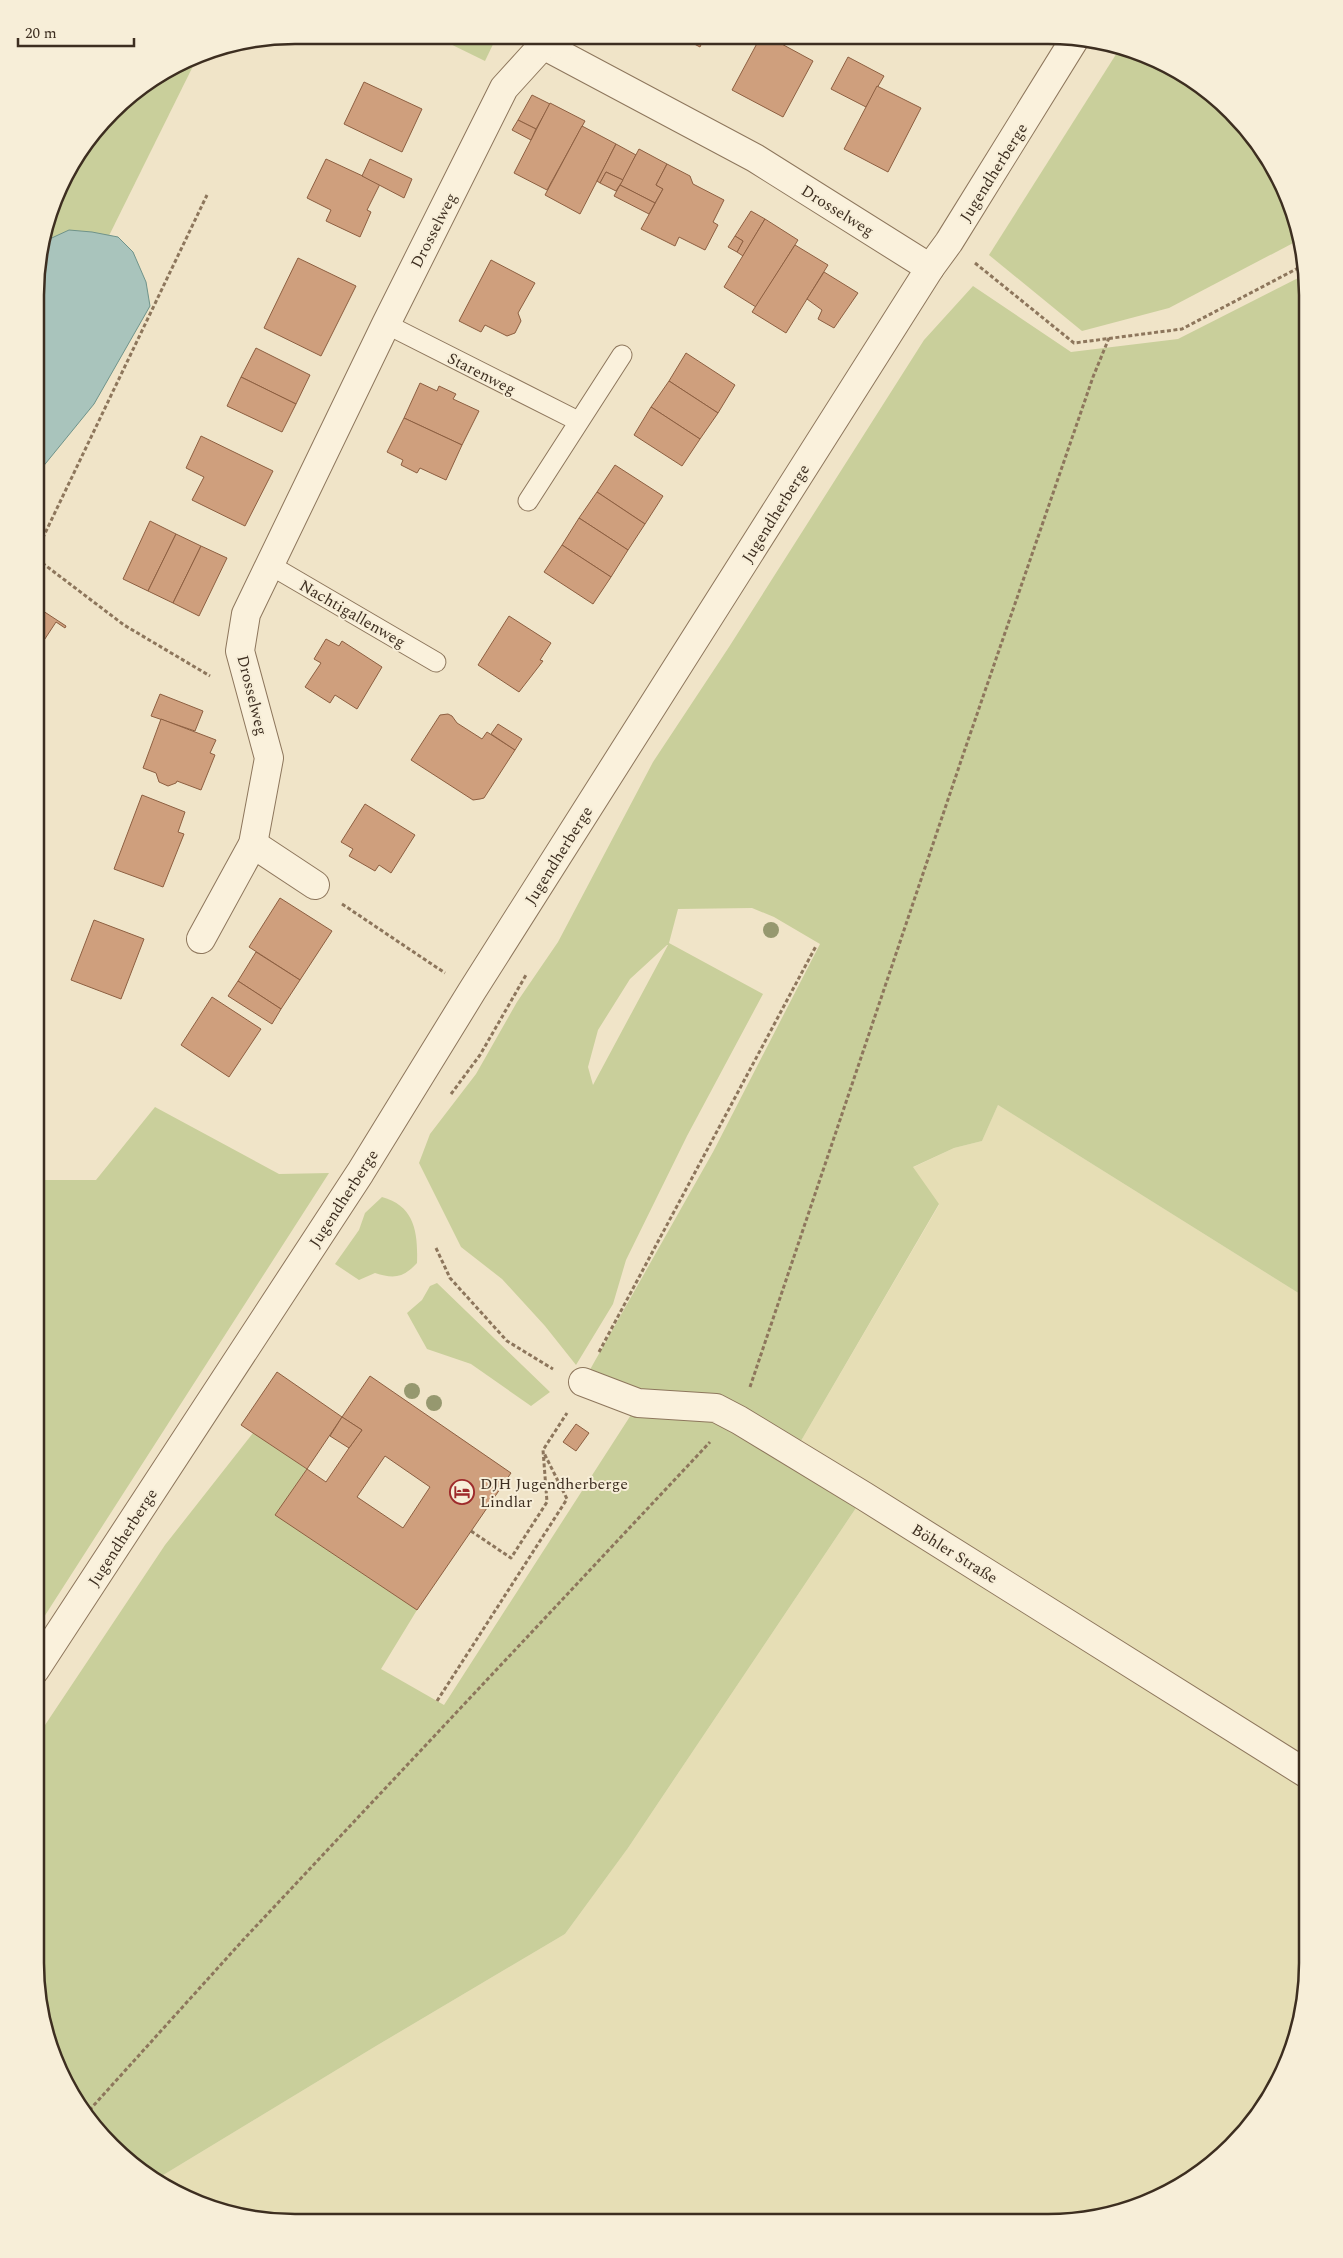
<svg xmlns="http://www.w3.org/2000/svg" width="1343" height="2258" font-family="Spectral,serif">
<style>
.farmland{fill:#e6deb5}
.green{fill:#c9cf9b;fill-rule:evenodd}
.water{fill:#a9c4bc;stroke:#6f938a}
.building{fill:#cf9f7d;stroke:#8d5f41;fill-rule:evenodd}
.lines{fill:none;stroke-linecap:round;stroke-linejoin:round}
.service-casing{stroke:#8d765c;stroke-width:21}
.minor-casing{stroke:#8d765c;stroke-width:30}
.path{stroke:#8d765c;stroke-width:3;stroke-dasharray:4 2.5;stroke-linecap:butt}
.service{stroke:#faf1dc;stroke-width:19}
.minor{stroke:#faf1dc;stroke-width:28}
.tree{fill:#96986f}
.labels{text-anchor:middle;stroke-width:4;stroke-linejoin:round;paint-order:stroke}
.street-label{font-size:16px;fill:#3d2e20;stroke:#f7eed8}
.poi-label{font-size:16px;fill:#3d2e20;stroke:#f7eed8;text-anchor:start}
.rim{fill:none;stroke:#3d2e20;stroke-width:2.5}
</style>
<rect width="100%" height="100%" fill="#f0e4c8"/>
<g class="farmland">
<polygon points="998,1105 1308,1299 1307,1761 798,1446 939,1205 912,1168 954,1148 982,1141"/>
<polygon points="856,1508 1307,1788 1307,1980 1288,2062 1254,2121 1207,2169 1147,2203 1048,2223 261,2221 196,2203 155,2180 376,2046 565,1934 628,1848"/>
</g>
<g class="green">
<polygon points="432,35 497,36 485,61"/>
<polygon points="1120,48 1148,55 1207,89 1254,137 1288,196 1297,241 1169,308 1082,331 989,255"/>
<polygon points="199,54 37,381 37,261 62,180 123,100"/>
<path d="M1304,275L1308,295V1299L998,1105L982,1141L954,1148L913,1167L939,1204L798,1446L864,1496L628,1848L565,1934L376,2046L155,2180L137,2169L89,2122L55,2062L35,1963V1740L165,1545L253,1433L307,1469L276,1515L417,1610L381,1669L444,1705L638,1404L583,1382L713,1152L820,944L774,917L752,908L678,909L669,943L763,994L687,1136L626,1260L613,1304L576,1365L545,1326L502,1279L461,1247L419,1163L430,1134L476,1074L517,1002L558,942L653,762L729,647L924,340L973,286L1071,352L1178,339ZM667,945H668L593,1085L588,1067L598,1030L630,979Z"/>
<polygon points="155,1107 279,1174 329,1173 35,1631 36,1180 96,1180"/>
<path d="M382,1197C415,1206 418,1233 417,1263C403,1278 394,1279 375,1273L359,1280L335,1264L359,1230L365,1213Z"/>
<polygon points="437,1283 550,1392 531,1406 471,1364 427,1349 407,1313 422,1300 430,1286"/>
</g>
<polygon class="water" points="69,230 92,232 118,237 133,252 146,282 150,306 94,404 37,474 37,261 43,242"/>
<g class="building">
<polygon points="679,36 705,36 700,47"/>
<polygon points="761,36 767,36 813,61 783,117 732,90"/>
<polygon points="848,57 884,76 866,107 831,89"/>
<polygon points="364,82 422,109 402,152 344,124"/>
<polygon points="877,86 921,108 888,172 844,149"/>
<polygon points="532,95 550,104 536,129 518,120"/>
<polygon points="550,103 585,121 547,190 514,173"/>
<polygon points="518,120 536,129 531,140 512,130"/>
<polygon points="582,126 616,144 580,214 545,195"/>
<polygon points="616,144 636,155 623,180 606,172 600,183 597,181"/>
<polygon points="639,149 667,164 656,185 663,189 655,203 620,185"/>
<polygon points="326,159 380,184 367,210 371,212 360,237 326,221 331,210 307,198"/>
<polygon points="370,159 412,179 404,198 362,176"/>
<polygon points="667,164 690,176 693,184 724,200 713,222 718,225 705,250 679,237 675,246 641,229 663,189 656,185"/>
<polygon points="606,172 623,180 616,191 600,183"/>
<polygon points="620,185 655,203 649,214 614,196"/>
<polygon points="751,211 765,219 743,256 737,252 743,241 735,236"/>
<polygon points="765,219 798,240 756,307 724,287"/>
<polygon points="735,236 743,241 737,252 728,247"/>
<polygon points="795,245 828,265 786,333 752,312"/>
<polygon points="298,258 356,286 321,356 264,328"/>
<polygon points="491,260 535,283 518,313 521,321 515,333 507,336 485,325 481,332 459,321"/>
<polygon points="824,272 858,293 834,328 818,319 822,310 807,299"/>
<polygon points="256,348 310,375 296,404 241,377"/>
<polygon points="686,353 735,385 718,413 669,381"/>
<polygon points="241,377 296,404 282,432 227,406"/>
<polygon points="669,381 718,413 700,439 651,407"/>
<polygon points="420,383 437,391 439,386 456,394 453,399 479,411 462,445 404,418"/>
<polygon points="651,407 700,439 682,466 634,435"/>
<polygon points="404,418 462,445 446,480 420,468 417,473 401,465 403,460 387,452"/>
<polygon points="201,436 273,471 245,526 192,500 204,477 186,468"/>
<polygon points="615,465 663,496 645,524 597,492"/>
<polygon points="597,492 645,524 628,550 579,518"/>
<polygon points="579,518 628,550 611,577 562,545"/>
<polygon points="150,521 176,534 148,591 123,579"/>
<polygon points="176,534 201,546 173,603 148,591"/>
<polygon points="562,545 611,577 593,604 544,572"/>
<polygon points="201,546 227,558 199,616 173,603"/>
<polygon points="37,607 66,626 65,628 56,622 37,651"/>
<polygon points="509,616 551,643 540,660 543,661 519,692 478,665"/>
<polygon points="326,639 339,646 342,641 382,667 357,709 335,695 330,703 305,687 321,663 314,659"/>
<polygon points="37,653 42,657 37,666"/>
<polygon points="160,694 203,711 195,731 151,716"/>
<polygon points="448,714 452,716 457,723 482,739 487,732 515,750 484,798 480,799 473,800 411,760 440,715"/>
<polygon points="161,719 216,740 210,753 215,755 201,790 177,781 176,783 168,786 159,782 156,773 143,768"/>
<polygon points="498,724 522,739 515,750 491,734"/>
<polygon points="142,795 185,812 178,832 184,834 163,887 114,869"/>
<polygon points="365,804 415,835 391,873 379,865 375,871 349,856 353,849 341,842"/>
<polygon points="280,898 332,931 300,980 249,947"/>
<polygon points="94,920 144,939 121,999 71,980"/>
<polygon points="256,952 300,980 281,1009 238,981"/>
<polygon points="238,981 281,1009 272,1024 228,996"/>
<polygon points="212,997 261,1029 229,1077 181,1045"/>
<polygon points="277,1372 342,1417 307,1469 241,1425"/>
<path d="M370,1376L511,1473L417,1610L275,1515L307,1469L326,1482L349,1448L362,1430L342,1417ZM385,1456L430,1487L403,1528L357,1497Z"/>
<polygon points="342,1417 362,1430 349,1448 330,1436"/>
<polygon points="576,1424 589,1433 576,1451 563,1442"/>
</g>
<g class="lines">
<defs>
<g id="service">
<polyline points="386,324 578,421"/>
<polyline points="528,501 622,355"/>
<polyline points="270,565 436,662"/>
</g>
<g id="minor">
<polyline points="543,45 755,158 930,268"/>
<polyline points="253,844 315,885"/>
<polyline points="201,939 253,844 269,758 240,651 246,614 386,324 504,88 543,45"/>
<polyline points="583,1382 638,1403 716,1408 739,1420 864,1496 1307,1774"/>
<polyline points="35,1670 360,1173 472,991 930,268 949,242 1076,37"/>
</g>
</defs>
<use href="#service" class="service-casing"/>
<use href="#minor" class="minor-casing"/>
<g class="path">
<polyline points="975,263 1074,343 1182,329 1302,266"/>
<polyline points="37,550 207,195"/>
<polyline points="37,559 124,625 210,676"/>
<polyline points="342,904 445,973"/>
<polyline points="451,1094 480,1055 526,975"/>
<polyline points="436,1248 450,1278 507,1341 553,1369"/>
<polyline points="599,1352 816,946"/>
<polyline points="750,1387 964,752 1093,377 1109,338"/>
<polyline points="471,1531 511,1558 547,1502 543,1450 567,1413"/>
<polyline points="437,1701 567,1499 544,1453"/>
<polyline points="35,1715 43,1703"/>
<polyline points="85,2115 244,1939 710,1442"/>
</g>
<use href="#service" class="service"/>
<use href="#minor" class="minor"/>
</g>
<g class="tree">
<circle cx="771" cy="930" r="8"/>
<circle cx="412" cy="1391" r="8"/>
<circle cx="434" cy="1403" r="8"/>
</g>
<defs>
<symbol id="hotel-ring" viewBox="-11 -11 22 22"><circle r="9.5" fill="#f7eed8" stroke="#9e2a2b" stroke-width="1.5"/><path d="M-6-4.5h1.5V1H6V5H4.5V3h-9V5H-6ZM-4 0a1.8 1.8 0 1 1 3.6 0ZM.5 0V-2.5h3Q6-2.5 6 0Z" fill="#9e2a2b"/></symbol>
</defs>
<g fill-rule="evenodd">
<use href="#hotel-ring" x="448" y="1478" width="28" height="28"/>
</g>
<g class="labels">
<g class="street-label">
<text transform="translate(993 172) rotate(-58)" y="6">Jugendherberge</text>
<text transform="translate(838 210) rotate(32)" y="6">Drosselweg</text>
<text transform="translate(433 230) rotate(-63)" y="6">Drosselweg</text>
<text transform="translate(482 373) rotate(27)" y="6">Starenweg</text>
<text transform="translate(775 513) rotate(-58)" y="6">Jugendherberge</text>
<text transform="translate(353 613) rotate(30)" y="6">Nachtigallenweg</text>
<text transform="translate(253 695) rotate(76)" y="6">Drosselweg</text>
<text transform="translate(558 855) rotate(-58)" y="6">Jugendherberge</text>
<text transform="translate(343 1198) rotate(-57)" y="6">Jugendherberge</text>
<text transform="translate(122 1537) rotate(-57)" y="6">Jugendherberge</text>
<text transform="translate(955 1553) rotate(32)" y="6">Böhler Straße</text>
</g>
<g class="poi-label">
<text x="480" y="1489">DJH Jugendherberge<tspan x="480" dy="18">Lindlar</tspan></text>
</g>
</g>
<path d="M0 0H1343V2258H0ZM295 44H1048A251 251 0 0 1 1299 295V1963A251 251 0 0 1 1048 2214H295A251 251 0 0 1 44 1963V295A251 251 0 0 1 295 44Z" fill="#f7eed8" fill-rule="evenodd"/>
<path class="rim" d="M295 44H1048A251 251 0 0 1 1299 295V1963A251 251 0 0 1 1048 2214H295A251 251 0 0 1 44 1963V295A251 251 0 0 1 295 44Z"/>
<path d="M18 38v8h116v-8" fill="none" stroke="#3d2e20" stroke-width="2.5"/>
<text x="25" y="38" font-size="15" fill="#3d2e20" stroke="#f7eed8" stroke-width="4" paint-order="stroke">20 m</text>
</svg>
